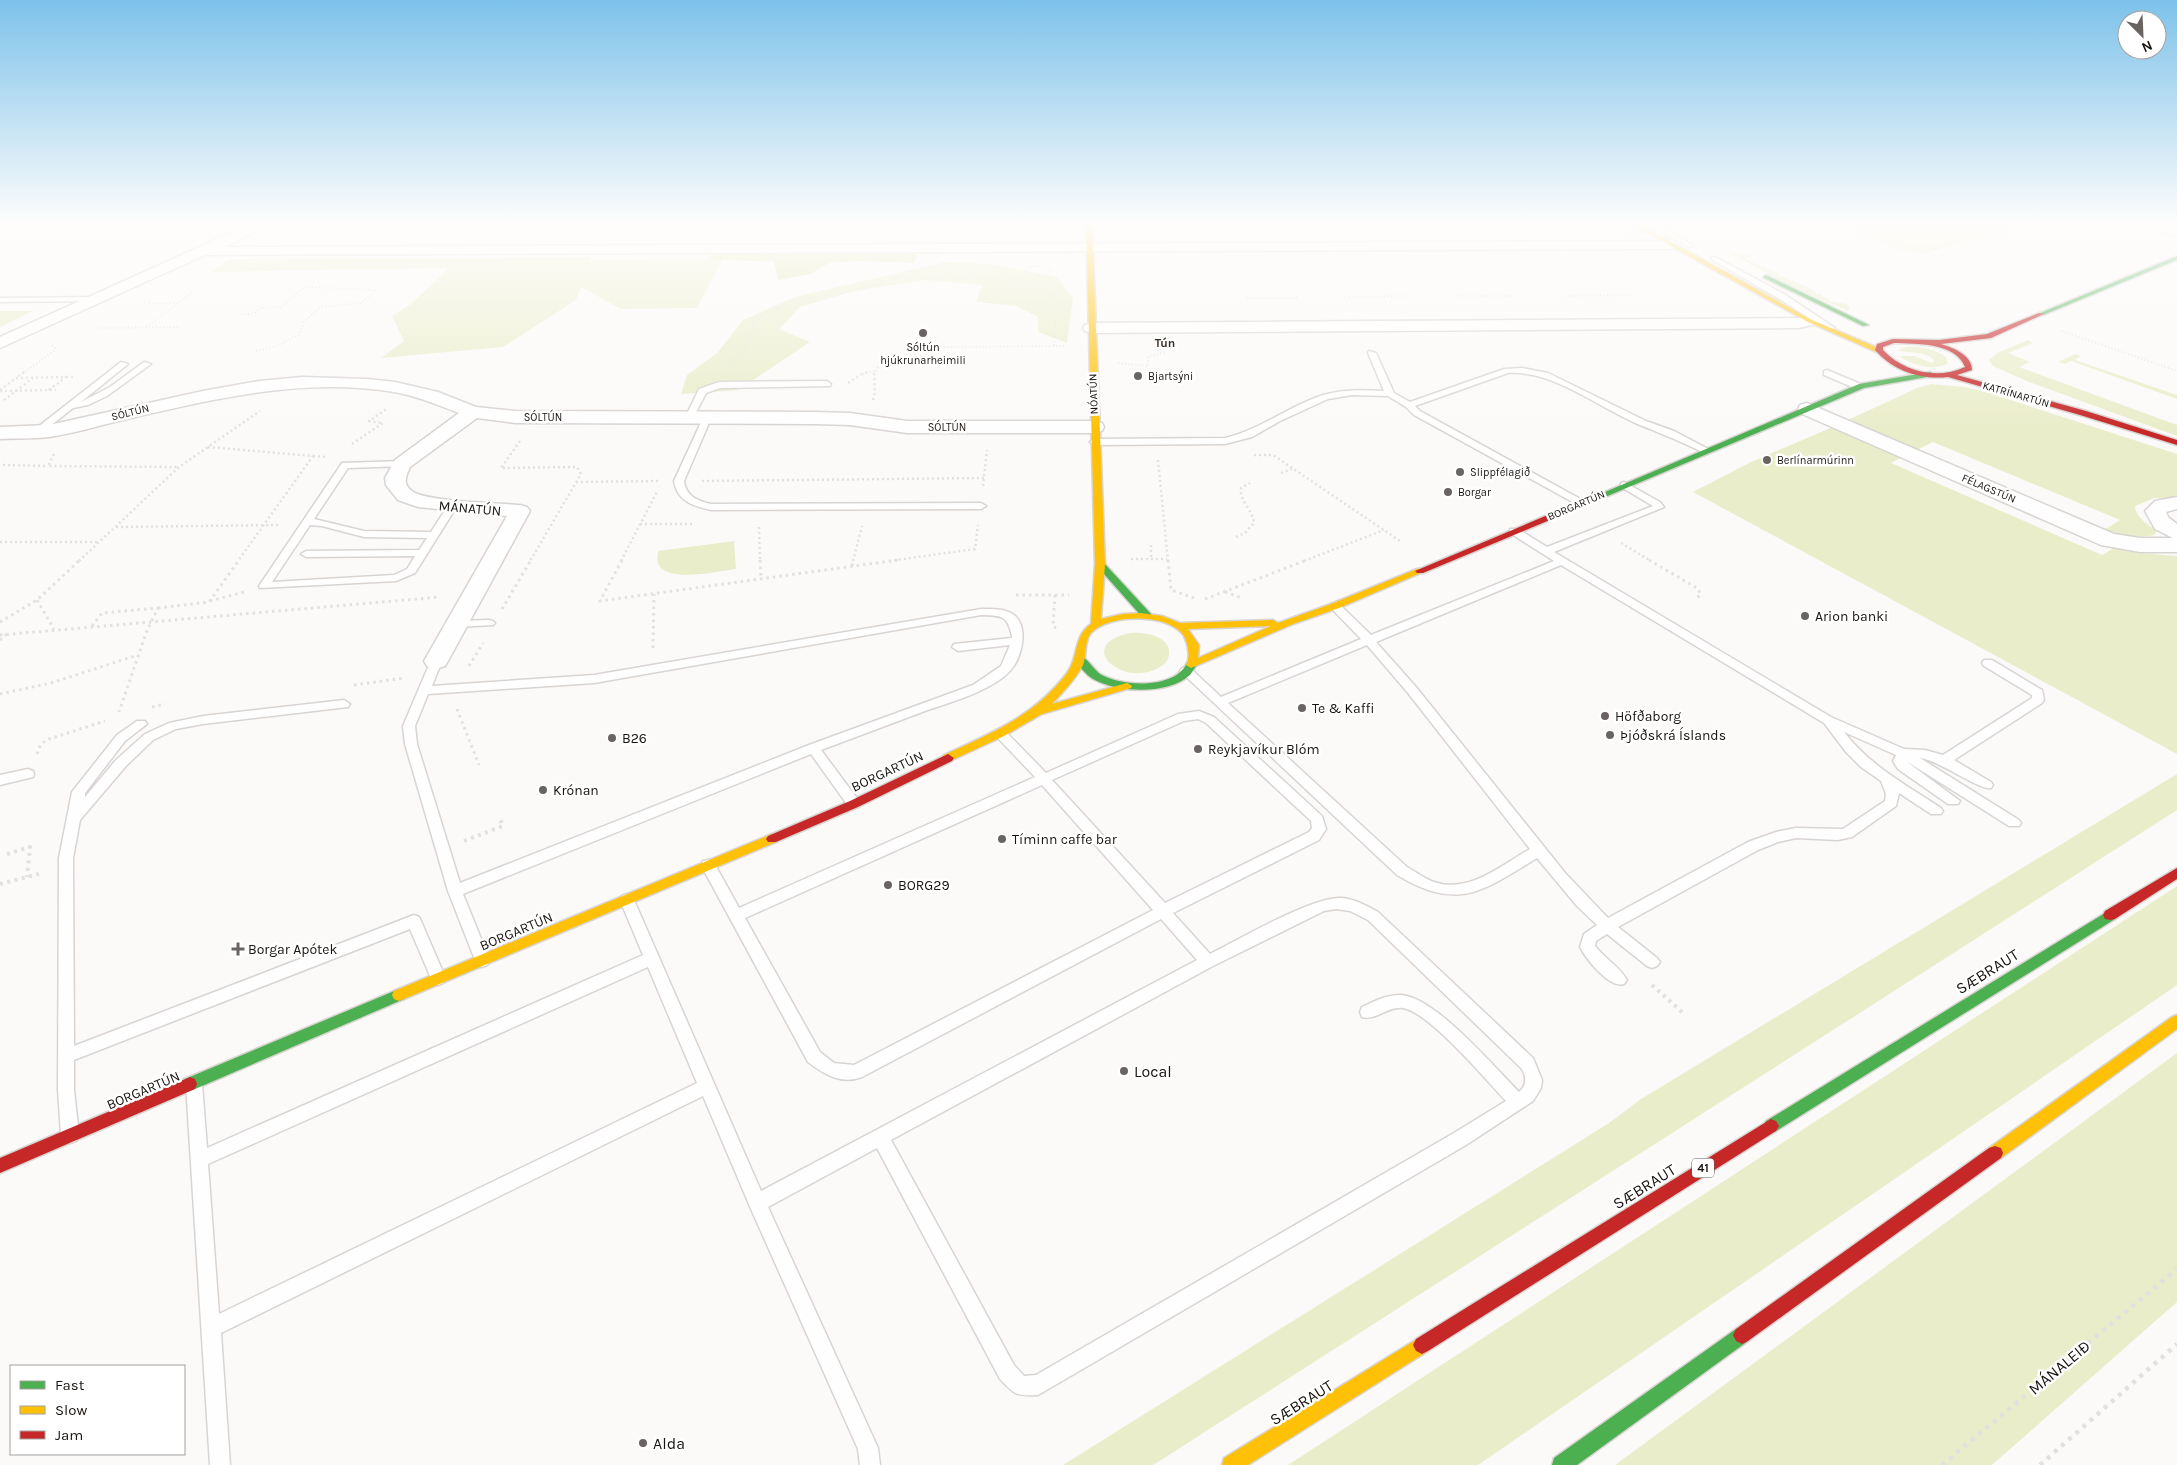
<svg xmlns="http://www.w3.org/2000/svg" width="2177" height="1465" font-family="Karla,sans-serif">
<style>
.green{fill:#eaedca}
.forest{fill:#e0e5b0}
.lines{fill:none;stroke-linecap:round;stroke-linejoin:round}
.lane-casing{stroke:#d8d4d2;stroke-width:3}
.street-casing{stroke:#d8d4d2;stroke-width:3}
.fast-casing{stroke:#d8d4d2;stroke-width:3}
.slow-casing{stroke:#d8d4d2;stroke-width:3}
.jam-casing{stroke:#d8d4d2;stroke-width:3}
.path-far4{stroke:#e2e1e0;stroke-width:2;stroke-dasharray:1 2.5;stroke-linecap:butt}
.path-far3{stroke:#e2e1e0;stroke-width:2.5;stroke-dasharray:2 3;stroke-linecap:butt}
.path-far2{stroke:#e2e1e0;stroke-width:3;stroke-dasharray:2.5 4;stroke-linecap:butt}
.path-far1{stroke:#e2e1e0;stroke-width:4;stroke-dasharray:3 4.5;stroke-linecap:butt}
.path{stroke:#e2e1e0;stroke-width:4.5;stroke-dasharray:4 5.5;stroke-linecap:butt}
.lane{fill:#fffefe;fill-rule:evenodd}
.street{fill:#fffefe;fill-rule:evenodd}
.fast{fill:#4caf50;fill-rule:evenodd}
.slow{fill:#ffc107;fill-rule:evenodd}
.jam{fill:#c62828;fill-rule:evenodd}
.poi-dot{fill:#696462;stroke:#fff;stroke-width:2}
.labels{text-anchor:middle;stroke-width:5;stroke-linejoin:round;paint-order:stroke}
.far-poi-label{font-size:11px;fill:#1a1410;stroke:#fff;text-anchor:start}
.far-street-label{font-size:11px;fill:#1a1410;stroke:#fff}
.far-neighbourhood-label{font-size:12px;font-weight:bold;fill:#372b22;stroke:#fff}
.shield{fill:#fff;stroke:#5f5a58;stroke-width:1}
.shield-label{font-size:12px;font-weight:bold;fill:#1a1410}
.street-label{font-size:14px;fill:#1a1410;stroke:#fff}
.poi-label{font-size:14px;fill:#1a1410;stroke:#fff;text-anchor:start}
.near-street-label{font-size:16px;fill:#1a1410;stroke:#fff}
.near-poi-label{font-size:16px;fill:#1a1410;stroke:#fff;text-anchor:start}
</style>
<rect width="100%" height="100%" fill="#fcfaf9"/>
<g class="green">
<polygon points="1835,224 2007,224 2018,227 1918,255"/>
<path d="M1728,252L1750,255V258L1744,257L1746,260C1754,261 1758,267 1766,267L1767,270L1779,273L1781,277H1786L1788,280C1794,280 1813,289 1817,294H1822V297L1828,298L1829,301L1846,304L1850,308L1848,311L1794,288Z"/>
<polygon points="591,257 590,263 592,260 723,259 697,308 621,309 581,287 576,300 503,347 381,358 404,341 392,316 411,304 449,268 212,272 229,259"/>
<polygon points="945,262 991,264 1057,277 1073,298 1067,343 1038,332 1038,317 1016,306 976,302 982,285 926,280 854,291 800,307 779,329 810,342 738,390 681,394 687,375 717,353 743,320 795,297"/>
<polygon points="0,311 33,311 0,327"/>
<polygon points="2028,340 2033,343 2008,353 2030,362 2019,367 2177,425 2177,436 2029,382 1993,366 1989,360 1997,353"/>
<path d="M1906,347C1920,346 1935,349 1946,357L1948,363C1934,372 1912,365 1899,356H1914L1932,363L1934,360C1924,350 1910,354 1897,350Z"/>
<polygon points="2075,354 2081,356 2075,360 2177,395 2177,399 2071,361 2065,364 2058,362"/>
<path d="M1931,384L1965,387L1989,393L2177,454V498H2154L2135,506C2135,517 2149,525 2157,531L2154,535C2137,539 2122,535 2104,530L2120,520L1933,442L1917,450L1848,420L1917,388Z"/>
<polygon points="1835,426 1904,456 1891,463 2102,555 2114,548 2138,553 2177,556 2177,754 1693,492 1751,462"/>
<path d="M734,541L736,569C720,571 665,584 658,563C657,560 658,554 658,551Z"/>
<path d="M1130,633C1143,632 1171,635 1169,655C1168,663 1161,667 1154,670C1118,685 1076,644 1130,633Z"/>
<polygon points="2177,774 2177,810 1158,1462 1153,1465 1063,1465 1609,1123 1641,1099"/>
<polygon points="2177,886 2177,985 1478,1465 1288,1465"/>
<polygon points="2177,1053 2177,1302 1992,1465 1615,1465"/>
</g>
<polygon class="forest" points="919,251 914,263 858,261 829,263 811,274 778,280 774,262 705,259 716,252"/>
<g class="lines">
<defs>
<g id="lane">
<polygon points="1649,224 1657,224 1694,246 1689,247"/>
<polygon points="1711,257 1715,257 1784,294 1835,328 1828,330 1778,298 1711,259"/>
<polygon points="101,297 101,301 98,301 0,302 0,298"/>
<path d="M1369,351L1376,353L1394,393L1410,402L1504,369L1522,368L1548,373L1646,421L1674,431L1712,451L1707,454L1704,453C1683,442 1662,434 1640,425C1599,408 1553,370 1508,373L1415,406L1420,411L1584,501V505H1578L1414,415L1406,407L1388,396L1352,395L1328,399L1280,421L1252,437L1225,444L1095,445L1090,442L1095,439L1225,438C1260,430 1289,406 1323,395C1343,389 1364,390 1384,391L1368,353Z"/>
<polygon points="121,362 128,364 81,402 110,387 144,362 151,364 107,396 88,405 73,408 40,434 34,434 34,430"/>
<polygon points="1827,370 1863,385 1864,387 1857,389 1824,375 1824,371"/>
<polygon points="827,381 831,384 830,386 720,388 706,393 693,418 686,416 699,389 719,382"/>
<path d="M708,413L712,416L684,481C686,496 697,501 711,504L981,503L986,506L981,509L711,510C693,506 677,501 674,481L704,416Z"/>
<path d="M402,461L407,464L405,466L348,468L314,519L364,531L431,532L449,504H455L457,506L415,573L396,581L260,588L259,586L342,463ZM310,525L322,526L364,537L427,538L419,550L306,551L301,554L306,557L415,556L407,569L394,575L272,582Z"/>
<path d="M1624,482L1660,502L1664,507L1554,552L1831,717L1904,749L1925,750L1943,755L2032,698V695L1984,666L1982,663L1984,660H1992L2042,690L2044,700L2042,703L1954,760L1991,782L1993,785L1991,788C1980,791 1939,760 1920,758L2019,820L2021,823L2019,826H2009L1906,761L1960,801L1958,804H1948L1898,769L1893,761L1896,755L1844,732C1869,765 1906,785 1941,808L1943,811L1941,814H1931L1899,793L1896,806L1852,837L1838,840L1796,838L1778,842L1758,850L1618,927L1657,958L1660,962L1657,966L1652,968L1647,966L1607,934L1596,941L1595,946C1604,958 1620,967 1627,980L1624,984C1610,989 1586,959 1580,947L1584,934L1597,925L1577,906L1537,858C1482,891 1459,912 1397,875L1180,671L1182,668H1190L1221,697L1361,639L1331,608L1329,606L1331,604H1339L1371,635L1554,561L1510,533V529H1518L1547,547L1653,506L1621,487V483ZM1561,565L1824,723L1846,752L1861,767L1881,781L1886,794L1885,801L1843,829L1796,828L1776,832L1748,842L1608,918L1566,874L1416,687L1376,642ZM1367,645L1408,693L1530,849C1502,865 1469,894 1434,882C1425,879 1416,872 1407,867L1228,703Z"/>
<path d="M981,609C992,609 1005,608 1014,615C1029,627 1022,658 1010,671C991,691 951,702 925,711C890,724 856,737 821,750L859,801L861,804L859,807H849L811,754L463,894L490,961L487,965L482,967L477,965L448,891L405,744L403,726L432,658L436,657L442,661L432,686L594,675ZM981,615C1001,616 1007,614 1012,636V638L954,644L952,647L958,651L1010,645L1001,666L973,685L809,745L460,883L417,744L415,726L428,694L594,683Z"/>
<polygon points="489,620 493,621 495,623 493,625 457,627 451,624 457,621"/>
<polygon points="344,700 350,704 348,707 203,724 176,729 153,740 126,766 80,820 73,858 74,1046 414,915 419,917 421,921 446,979 443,983 438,985 433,983 410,929 74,1060 74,1090 79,1135 76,1141 70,1143 64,1141 61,1135 58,1090 59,858 72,792 117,735 137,721 145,721 147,724 125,741 85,793 85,797 116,760 145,734 169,723 203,716"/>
<path d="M1199,711L1214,717L1322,816L1326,829L1319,840L1173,913L1210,954C1240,939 1313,896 1342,898C1355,899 1367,906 1378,912L1533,1058L1542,1080L1541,1088L1533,1101L1466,1145L1038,1395C1016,1396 1015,1395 1000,1379L877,1148L768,1207L878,1448L880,1465H860L858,1449L751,1209L703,1096L221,1333L230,1465H210L186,1084L188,1079L194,1077L200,1079L202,1084L207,1148L643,955L620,900L622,896L627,894L632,896L634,900L761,1191L1197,960L1161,919L862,1077C841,1085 824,1074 808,1062L701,865L703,861L708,860L713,861L739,908L1035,777L996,736L994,733L996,730H1004L1046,773L1178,714ZM1198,719L1206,723L1311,821L1312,828L1309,832L1165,903L1052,780L1184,721ZM1042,785L1153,910L854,1065L834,1063L820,1052L745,918ZM1336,909L1350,911L1368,920L1521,1068C1527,1077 1527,1085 1519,1092C1494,1067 1437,999 1402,995C1388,994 1375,1001 1362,1007L1360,1012L1362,1017C1376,1021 1388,1006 1403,1008C1429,1012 1486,1080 1506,1101L1454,1133L1036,1375L1024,1376L1014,1365L891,1140L1213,966L1324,911ZM648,967L697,1083L219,1314L208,1164Z"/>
<polygon points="28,769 33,771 34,774 33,777 0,785 0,775"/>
</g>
<g id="street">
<polygon points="250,224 269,224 267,227 224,247 1670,241 1675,242 1677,245 1675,248 1670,249 205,255 0,348 0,337"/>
<polygon points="2146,224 2167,224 2177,227 2177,236 2148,227"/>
<polygon points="1810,316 1816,318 1818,321 1816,324 1799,328 1091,333 1085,331 1083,328 1085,325 1091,323 1799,318"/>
<path d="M302,377L368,379L395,382L438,392L476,407L515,411L815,412L850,413L907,421H1095L1102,423L1104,427L1102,431L1095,433H907L850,425L815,424L515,423L477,418L410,467C406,476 402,484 412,491C426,502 499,503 520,505L527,507L530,511L448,661L445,666L436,669L427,666L424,661L507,516L418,507L398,500L386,485L385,478L395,460L459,413C438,405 417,396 394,392C305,377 218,398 131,418C104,424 77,433 49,437C33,439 16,438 0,439V427L49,425L203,391L259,381Z"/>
<polygon points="1807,403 2114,534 2140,538 2173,538 2155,529 2145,511 2155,501 2177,497 2177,509 2166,512 2168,517 2177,524 2177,552 2140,552 2101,545 1800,413 1798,409 1800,405"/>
</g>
<g id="fast">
<polygon points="2177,256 2177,260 2043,315 2038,314"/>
<polygon points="1766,275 1867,324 1869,325 1863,326 1764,278 1763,277"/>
<polygon points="1930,372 1934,374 1933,376 1864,388 1598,500 1595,501 1591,498 1859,384"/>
<polygon points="1100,561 1103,562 1151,614 1152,616 1151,618 1143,618 1097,566 1097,562"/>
<path d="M1080,656C1088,658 1093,669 1100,674C1119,685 1153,687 1173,677C1181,673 1185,667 1189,660H1197L1198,662C1196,666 1193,671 1190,675C1168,695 1118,693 1093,679C1085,674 1080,667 1075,659Z"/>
<polygon points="2110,910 2115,911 2117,915 2115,919 1776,1131 1771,1133 1766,1131 1763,1126 1766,1121"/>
<polygon points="399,989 404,991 406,995 404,999 195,1089 190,1091 185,1089 183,1084 185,1079"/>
<polygon points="1742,1326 1748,1329 1751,1335 1748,1341 1577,1465 1552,1465 1554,1458 1736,1329"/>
</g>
<g id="slow">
<path d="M1086,224H1092L1105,564L1101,619L1123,614L1141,613L1162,616L1180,623L1273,620L1278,623L1331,604L1417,569H1423L1425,571L1339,608L1293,624L1191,668L1186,665C1191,658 1188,644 1184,636C1169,613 1110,614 1092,632C1084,640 1087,655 1083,665C1075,680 1063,692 1052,704L1127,683L1132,686L1131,688L1042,714L1004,736L948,762L942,758L944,755C991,733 1035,716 1067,673C1079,657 1073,636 1091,624L1095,564ZM1271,626L1198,658L1199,645L1188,629Z"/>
<polygon points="1631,224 1639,224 1812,320 1883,350 1876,352 1808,322"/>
<polygon points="772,834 776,836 778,839 776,842 404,999 399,1001 394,999 392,995 394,991"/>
<polygon points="2177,1015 2177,1029 2001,1158 1995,1160 1989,1158 1987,1153 1989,1148 2172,1017"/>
<polygon points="1422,1336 1428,1339 1431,1345 1428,1351 1248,1465 1222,1465 1224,1458"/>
</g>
<g id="jam">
<path d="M2039,313L2044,314L1991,338L1941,344C1954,348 1972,355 1972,370L1957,375L2086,411L2177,440V445L2080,415L1948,377C1921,380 1893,371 1875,350L1877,344L1893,339L1939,340L1987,334ZM1894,343C1916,344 1955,342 1965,367C1937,380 1904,372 1883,350V347Z"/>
<polygon points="1595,495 1598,496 1598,500 1423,573 1417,573 1415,571"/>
<polygon points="948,754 954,758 952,761 858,807 776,842 768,842 766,839 768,836 850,801"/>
<polygon points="2177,868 2177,879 2115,919 2110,920 2105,919 2103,915 2105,911"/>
<polygon points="190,1077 195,1079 197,1084 195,1089 0,1173 0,1158"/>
<polygon points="1771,1119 1776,1121 1779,1126 1776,1131 1428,1351 1422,1354 1416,1351 1413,1345 1416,1339"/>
<polygon points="1995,1146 2001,1148 2003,1153 2001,1158 1748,1341 1742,1344 1736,1341 1733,1335 1736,1329 1989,1148"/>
</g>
</defs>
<use href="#lane" class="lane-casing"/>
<use href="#street" class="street-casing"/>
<use href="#fast" class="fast-casing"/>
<use href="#slow" class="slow-casing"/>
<use href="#jam" class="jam-casing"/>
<g class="path-far4">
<polyline points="2015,224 2034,229"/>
<polyline points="2035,224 2045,227 2058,224"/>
<polyline points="1836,227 1925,259 2045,227"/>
<polyline points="183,233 197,224"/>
<polyline points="0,241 131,240 115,250 113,255 144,251"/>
<path d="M1032,266H1045L1052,270C1044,277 1035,277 1026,271Z"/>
<polyline points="1459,296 1512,296"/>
<polyline points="1565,296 1635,295"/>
<polyline points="1349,297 1406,296"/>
<polyline points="1247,298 1298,298"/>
<polyline points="149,303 177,303"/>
<polyline points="241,314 253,314 260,308 281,307 305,287 376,290 361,303 320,307 303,323 300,334 277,346 256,351"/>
<polyline points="146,327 193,292"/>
<polyline points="100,328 180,327"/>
<polyline points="2062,331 2177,371"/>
<polyline points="924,352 940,347 1067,346"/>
<polyline points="1118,363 1148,366 1148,356 1167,352"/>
<path d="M730,365C744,353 753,340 753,321L791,301L854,291L902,277H1006L1039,285L1054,297L1056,301L1054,346"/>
<polyline points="22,374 54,351 55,348 50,344"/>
<polyline points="863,374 874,371"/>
<polyline points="874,374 878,367 897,360"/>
</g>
<g class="path-far3">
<polyline points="24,372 16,378 73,377"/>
<polyline points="848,383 862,374 868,372"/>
<polyline points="0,390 16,378"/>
<polyline points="49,390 66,377"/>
<polyline points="0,391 56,390"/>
<polyline points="4,400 33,378"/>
<polyline points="873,400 875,392 874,372"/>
<polyline points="520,441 501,468 577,467 581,474 530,561"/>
<polyline points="352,444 383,423 369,421 388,408"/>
<polyline points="208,447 313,456 238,561"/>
<polyline points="54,454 48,466 178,467"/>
<polyline points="1254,455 1273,455 1400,541"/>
<polyline points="313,456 325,457"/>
<polyline points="1158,460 1168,561"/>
<polyline points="3,465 48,466"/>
<polyline points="1281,473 1292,469"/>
<polyline points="702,481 984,478"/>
<polyline points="576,482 659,481"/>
<polyline points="983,486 987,450"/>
<polyline points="640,524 693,524"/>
<polyline points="116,527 279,525"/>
<polyline points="759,527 760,561"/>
<path d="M1236,537L1245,533L1254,523C1253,510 1239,501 1241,488L1250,483"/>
<polyline points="0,542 99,542"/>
<polyline points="1621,543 1651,561"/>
<polyline points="1151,545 1151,559"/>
<polyline points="1131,559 1167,559"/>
<polyline points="79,561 179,467 260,411"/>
<polyline points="621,561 658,490"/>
<polyline points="853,561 862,526"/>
<polyline points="889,561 975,549 978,525"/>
<polyline points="1304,561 1384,530"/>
</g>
<g class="path-far2">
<polyline points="622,560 600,601 898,560"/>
<polyline points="760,560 761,579"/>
<polyline points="1168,560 1171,590 1197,599"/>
<polyline points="1649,560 1697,588 1701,594 1697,598"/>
<polyline points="852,566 854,560"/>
<polyline points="1225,592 1242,598"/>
<polyline points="1016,595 1069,595"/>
<polyline points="1055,595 1053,626 1056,628"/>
<polyline points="1205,599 1307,560"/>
<polyline points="37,600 54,629"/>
<polyline points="210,601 244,592"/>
<polyline points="158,608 209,602 239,560"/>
<polyline points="502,609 531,560"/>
<polyline points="0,622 37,600 80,560"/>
<polyline points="92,626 102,613 158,608 146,633 119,712"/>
<polyline points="0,635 440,597"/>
<polyline points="0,640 7,634"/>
<polyline points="653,648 654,594"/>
<polyline points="469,666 483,643"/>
<polyline points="354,685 404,678"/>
<polyline points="0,694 51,683 138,655"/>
<polyline points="152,707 165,704"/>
<polyline points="457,709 479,765"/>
<polyline points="37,754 41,744 49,739 105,721"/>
</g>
<g class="path-far1">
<polyline points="464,841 503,826 499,817"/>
<polyline points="7,854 30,847 27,877"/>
<polyline points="0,884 39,874"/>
<polyline points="1652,985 1683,1013"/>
</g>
<g class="path">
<polyline points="1942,1465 2177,1269"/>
<polyline points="2040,1465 2177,1344"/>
</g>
<use href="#lane" class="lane"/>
<use href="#street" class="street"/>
<use href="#fast" class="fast"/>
<use href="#slow" class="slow"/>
<use href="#jam" class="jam"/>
</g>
<linearGradient id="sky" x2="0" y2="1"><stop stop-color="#7dc2ea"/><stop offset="0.52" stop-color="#fefdfc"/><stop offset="1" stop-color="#fefdfc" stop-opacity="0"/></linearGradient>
<rect width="2177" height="429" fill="url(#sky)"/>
<g class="poi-dot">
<circle cx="923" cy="333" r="5"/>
<circle cx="1138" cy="376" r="5"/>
<circle cx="1767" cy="460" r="5"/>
<circle cx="1460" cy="472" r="5"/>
<circle cx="1448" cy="492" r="5"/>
<circle cx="1805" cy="616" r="5"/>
<circle cx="1302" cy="708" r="5"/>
<circle cx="1605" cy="716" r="5"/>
<circle cx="1610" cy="735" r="5"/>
<circle cx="612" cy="738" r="5"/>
<circle cx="1198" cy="749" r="5"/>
<circle cx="543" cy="790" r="5"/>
<circle cx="1002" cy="839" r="5"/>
<circle cx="888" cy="885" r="5"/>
<path d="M235.5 941.5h5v5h5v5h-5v5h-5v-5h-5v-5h5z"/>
<circle cx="1124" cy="1071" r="5"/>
<circle cx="643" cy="1443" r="5"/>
</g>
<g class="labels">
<g class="far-poi-label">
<text x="923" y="351" text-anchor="middle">Sóltún<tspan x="923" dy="13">hjúkrunarheimili</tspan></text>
<text x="1148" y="380">Bjartsýni</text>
<text x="1777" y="464">Berlínarmúrinn</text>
<text x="1470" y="476">Slippfélagið</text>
<text x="1458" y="496">Borgar</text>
</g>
<g class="far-street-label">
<text transform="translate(1093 394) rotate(-92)" y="4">NÓATÚN</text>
<text transform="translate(2016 394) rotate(16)" y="4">KATRÍNARTÚN</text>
<text transform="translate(130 412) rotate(-14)" y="4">SÓLTÚN</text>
<text x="543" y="421">SÓLTÚN</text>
<text x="947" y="431">SÓLTÚN</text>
<text transform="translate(1989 488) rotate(23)" y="4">FÉLAGSTÚN</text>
<text transform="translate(1576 505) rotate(-23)" y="4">BORGARTÚN</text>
</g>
<g class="far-neighbourhood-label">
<text x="1165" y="347">Tún</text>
</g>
<rect class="shield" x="1692" y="1158.5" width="22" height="19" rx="4"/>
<g class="shield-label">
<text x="1703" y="1172">41</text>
</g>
<g class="street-label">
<text transform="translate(470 508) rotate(5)" y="5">MÁNATÚN</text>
<text transform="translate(887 771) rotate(-25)" y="5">BORGARTÚN</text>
<text transform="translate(516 931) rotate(-23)" y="5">BORGARTÚN</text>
<text transform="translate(143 1090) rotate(-23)" y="5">BORGARTÚN</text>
</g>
<g class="poi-label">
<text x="1815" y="621">Arion banki</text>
<text x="1312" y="713">Te &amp; Kaffi</text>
<text x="1615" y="721">Höfðaborg</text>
<text x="1620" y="740">Þjóðskrá Íslands</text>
<text x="622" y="743">B26</text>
<text x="1208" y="754">Reykjavíkur Blóm</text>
<text x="553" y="795">Krónan</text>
<text x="1012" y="844">Tíminn caffe bar</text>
<text x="898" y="890">BORG29</text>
<text x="248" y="954">Borgar Apótek</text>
</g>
<g class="near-street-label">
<text transform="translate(1987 971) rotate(-32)" y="6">SÆBRAUT</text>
<text transform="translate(1644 1186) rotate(-32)" y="6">SÆBRAUT</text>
<text transform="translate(2059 1367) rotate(-40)" y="6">MÁNALEIÐ</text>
<text transform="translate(1301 1402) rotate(-32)" y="6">SÆBRAUT</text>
</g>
<g class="near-poi-label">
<text x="1134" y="1077">Local</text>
<text x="653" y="1449">Alda</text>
</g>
</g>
<rect x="10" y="1365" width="175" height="90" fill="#ffffff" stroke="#a3a19f"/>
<rect x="20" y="1381" width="25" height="8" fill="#4caf50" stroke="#a3a19f"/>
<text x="55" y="1390" font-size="15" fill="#1a1410">Fast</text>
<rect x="20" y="1406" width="25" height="8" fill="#ffc107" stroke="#a3a19f"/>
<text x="55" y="1415" font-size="15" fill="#1a1410">Slow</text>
<rect x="20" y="1431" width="25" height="8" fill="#c62828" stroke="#a3a19f"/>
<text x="55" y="1440" font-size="15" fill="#1a1410">Jam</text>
<g transform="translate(2142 35) rotate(156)"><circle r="24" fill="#ffffff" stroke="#a3a19f"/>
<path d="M0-4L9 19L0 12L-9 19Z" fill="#696462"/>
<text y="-8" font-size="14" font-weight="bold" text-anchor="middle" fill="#1a1410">N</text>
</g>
</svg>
